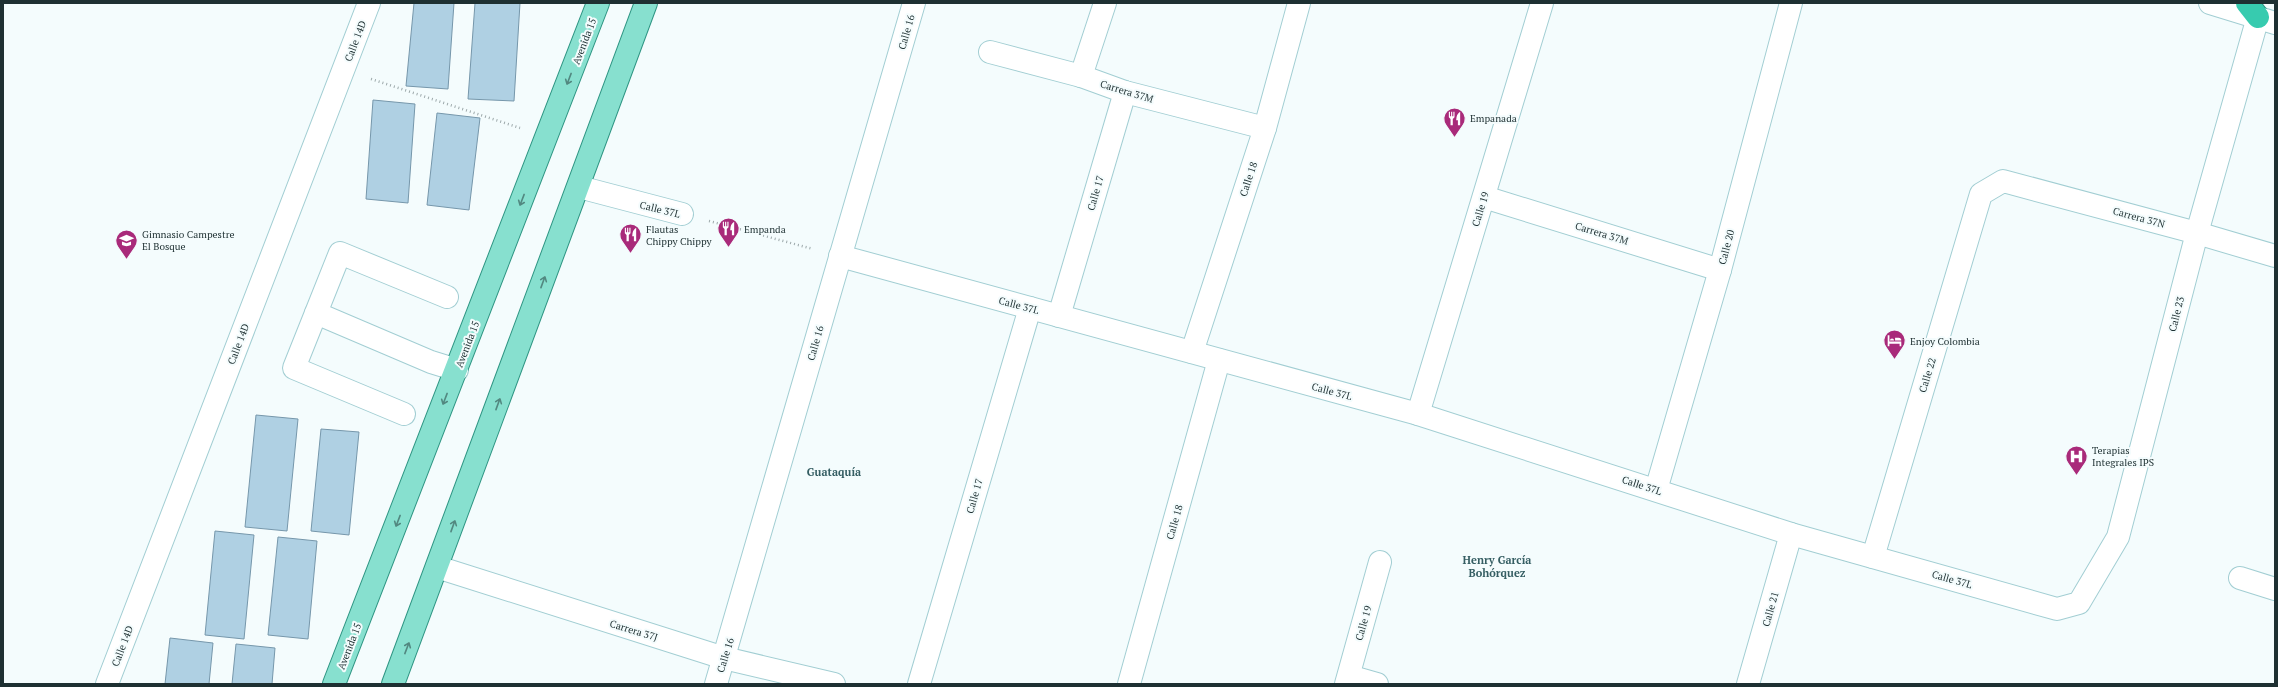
<svg xmlns="http://www.w3.org/2000/svg" width="2278" height="687" font-family="'PT Serif',serif">
<style>
.building{fill:#afd0e3;stroke:#7697ab}
.lines{fill:none;stroke-linecap:round;stroke-linejoin:round}
.minor-casing{stroke:#a2ced3;stroke-width:24}
.major-casing{stroke:#2e9583;stroke-width:24}
.highway-casing{stroke:#2e9583;stroke-width:24}
.path{stroke:#9ca8aa;stroke-width:2.5;stroke-dasharray:1 3;stroke-linecap:butt}
.minor{stroke:#fff;stroke-width:22}
.major{stroke:#87e0cf;stroke-width:22}
.highway{stroke:#37cbaf;stroke-width:22}
.oneway{stroke:#528880}
.labels{text-anchor:middle;stroke-width:4;stroke-linejoin:round;paint-order:stroke}
.street-label{font-size:10px;fill:#1e3032;stroke:#f4fcfd}
.poi-label{font-size:10px;fill:#1e3032;stroke:#f4fcfd;text-anchor:start}
.neighbourhood-label{font-size:11px;font-weight:bold;fill:#355e63;stroke:#f4fcfd}
</style>
<rect width="100%" height="100%" fill="#f4fcfd"/>
<g class="building">
<polygon points="414,3 454,3 448,89 406,86"/>
<polygon points="475,3 520,3 514,101 468,99"/>
<polygon points="373,100 415,104 408,203 366,199"/>
<polygon points="437,113 480,118 469,210 427,205"/>
<polygon points="256,415 298,419 287,531 245,527"/>
<polygon points="321,429 359,432 349,535 311,531"/>
<polygon points="215,531 254,535 244,639 205,635"/>
<polygon points="278,537 317,541 308,639 268,635"/>
<polygon points="170,638 213,643 209,684 165,684"/>
<polygon points="236,644 275,648 272,684 232,684"/>
</g>
<g class="lines">
<defs>
<g id="minor">
<polyline points="2210,3 2275,23"/>
<polyline points="990,52 1081,76 1125,92 1265,128"/>
<polyline points="1081,76 1105,3"/>
<polyline points="579,187 682,214"/>
<polyline points="1484,197 1720,270"/>
<polyline points="840,256 1418,414 1791,534 2057,609 2079,603 2118,537 2197,233 2258,17"/>
<polyline points="447,297 340,253 316,313 431,362 457,370"/>
<polyline points="316,313 294,368 404,414"/>
<polyline points="1059,316 1125,92"/>
<polyline points="1192,352 1265,128 1299,3"/>
<polyline points="1418,414 1542,3"/>
<polyline points="1656,490 1720,270 1791,3"/>
<polyline points="1873,557 1981,194 2003,181 2197,233 2275,256"/>
<polyline points="437,567 724,658 834,684"/>
<polyline points="2240,578 2275,589"/>
<polyline points="1349,676 1377,684"/>
<polyline points="107,684 369,3"/>
<polyline points="716,684 914,3"/>
<polyline points="919,684 1030,308"/>
<polyline points="1129,684 1219,360"/>
<polyline points="1346,684 1380,562"/>
<polyline points="1748,684 1791,534"/>
</g>
<g id="major">
<polyline points="334,684 598,3"/>
<polyline points="393,684 646,3"/>
</g>
<polyline id="highway" points="2247,3 2258,17"/>
</defs>
<use href="#minor" class="minor-casing"/>
<use href="#major" class="major-casing"/>
<use href="#highway" class="highway-casing"/>
<g class="path">
<polyline points="371,79 520,128"/>
<polyline points="709,221 813,249"/>
</g>
<use href="#minor" class="minor"/>
<use href="#major" class="major"/>
<use href="#highway" class="highway"/>
</g>
<defs><path id="oneway-shaft" d="M-6 0H5M1.5-3L5.5 0L1.5 3" fill="none" stroke-width="1.6" stroke-linecap="round" stroke-linejoin="round"/></defs>
<g class="oneway">
<use href="#oneway-shaft" transform="translate(569 79) rotate(111)"/>
<use href="#oneway-shaft" transform="translate(522 200) rotate(111)"/>
<use href="#oneway-shaft" transform="translate(543 282) rotate(-70)"/>
<use href="#oneway-shaft" transform="translate(445 399) rotate(111)"/>
<use href="#oneway-shaft" transform="translate(498 404) rotate(-70)"/>
<use href="#oneway-shaft" transform="translate(398 521) rotate(111)"/>
<use href="#oneway-shaft" transform="translate(453 526) rotate(-70)"/>
<use href="#oneway-shaft" transform="translate(407 648) rotate(-69)"/>
</g>
<defs>
<symbol id="restaurant-pin" viewBox="-11 -11 22 30"><path d="M0 17L-7.5 6A9.5 9.5 0 1 1 7.5 6Z" fill="#a92a7a" stroke="#f4fcfd"/><path d="M-5-6h1v4h1v-4h1v4h1v-4h1v5L-1.5 .5V6h-2V.5L-5-1ZM5-6V6H3V1.5H1.5Q1.5-4 5-6Z" fill="#fff"/></symbol>
<symbol id="school-pin" viewBox="-11 -11 22 30"><path d="M0 17L-7.5 6A9.5 9.5 0 1 1 7.5 6Z" fill="#a92a7a" stroke="#f4fcfd"/><path d="M0-5L7-2L0 1L-7-2ZM-4 1L0 2.5L4 1V4Q0 6-4 4Z" fill="#fff"/></symbol>
<symbol id="hotel-pin" viewBox="-11 -11 22 30"><path d="M0 17L-7.5 6A9.5 9.5 0 1 1 7.5 6Z" fill="#a92a7a" stroke="#f4fcfd"/><path d="M-6-4.5h1.5V1H6V5H4.5V3h-9V5H-6ZM-4 0a1.8 1.8 0 1 1 3.6 0ZM.5 0V-2.5h3Q6-2.5 6 0Z" fill="#fff"/></symbol>
<symbol id="hospital-pin" viewBox="-11 -11 22 30"><path d="M0 17L-7.5 6A9.5 9.5 0 1 1 7.5 6Z" fill="#a92a7a" stroke="#f4fcfd"/><path d="M-5-5h3v3.5h4V-5h3V5h-3V1.5h-4V5h-3Z" fill="#fff"/></symbol>
</defs>
<g fill-rule="evenodd">
<use href="#restaurant-pin" x="1442" y="106" width="25" height="34"/>
<use href="#restaurant-pin" x="716" y="216" width="25" height="34"/>
<use href="#restaurant-pin" x="618" y="222" width="25" height="34"/>
<use href="#school-pin" x="114" y="228" width="25" height="34"/>
<use href="#hotel-pin" x="1882" y="328" width="25" height="34"/>
<use href="#hospital-pin" x="2064" y="444" width="25" height="34"/>
</g>
<g class="labels">
<g class="street-label">
<text transform="translate(906 32) rotate(-74)" y="4">Calle 16</text>
<text transform="translate(355 41) rotate(-69)" y="4">Calle 14D</text>
<text transform="translate(584 41) rotate(-69)" y="4">Avenida 15</text>
<text transform="translate(1127 91) rotate(17)" y="4">Carrera 37M</text>
<text transform="translate(1248 179) rotate(-72)" y="4">Calle 18</text>
<text transform="translate(1095 193) rotate(-74)" y="4">Calle 17</text>
<text transform="translate(660 209) rotate(14)" y="4">Calle 37L</text>
<text transform="translate(1480 209) rotate(-73)" y="4">Calle 19</text>
<text transform="translate(2139 217) rotate(15)" y="4">Carrera 37N</text>
<text transform="translate(1602 233) rotate(17)" y="4">Carrera 37M</text>
<text transform="translate(1726 247) rotate(-75)" y="4">Calle 20</text>
<text transform="translate(1019 305) rotate(15)" y="4">Calle 37L</text>
<text transform="translate(2176 314) rotate(-76)" y="4">Calle 23</text>
<text transform="translate(815 343) rotate(-74)" y="4">Calle 16</text>
<text transform="translate(238 344) rotate(-69)" y="4">Calle 14D</text>
<text transform="translate(467 344) rotate(-69)" y="4">Avenida 15</text>
<text transform="translate(1927 375) rotate(-73)" y="4">Calle 22</text>
<text transform="translate(1332 391) rotate(15)" y="4">Calle 37L</text>
<text transform="translate(1642 485) rotate(18)" y="4">Calle 37L</text>
<text transform="translate(974 496) rotate(-74)" y="4">Calle 17</text>
<text transform="translate(1174 522) rotate(-74)" y="4">Calle 18</text>
<text transform="translate(1952 579) rotate(16)" y="4">Calle 37L</text>
<text transform="translate(1770 609) rotate(-74)" y="4">Calle 21</text>
<text transform="translate(1363 623) rotate(-74)" y="4">Calle 19</text>
<text transform="translate(634 630) rotate(17)" y="4">Carrera 37J</text>
<text transform="translate(122 646) rotate(-69)" y="4">Calle 14D</text>
<text transform="translate(349 646) rotate(-69)" y="4">Avenida 15</text>
<text transform="translate(725 655) rotate(-73)" y="4">Calle 16</text>
</g>
<g class="poi-label">
<text x="1470" y="122">Empanada</text>
<text x="646" y="233">Flautas<tspan x="646" dy="12">Chippy Chippy</tspan></text>
<text x="744" y="233">Empanda</text>
<text x="142" y="238">Gimnasio Campestre<tspan x="142" dy="12">El Bosque</tspan></text>
<text x="1910" y="345">Enjoy Colombia</text>
<text x="2092" y="454">Terapias<tspan x="2092" dy="12">Integrales IPS</tspan></text>
</g>
<g class="neighbourhood-label">
<text x="834" y="476">Guataquía</text>
<text x="1497" y="564">Henry García<tspan x="1497" dy="13">Bohórquez</tspan></text>
</g>
</g>
<rect width="2278" height="687" fill="none" stroke="#1e3032" stroke-width="8"/>
</svg>
